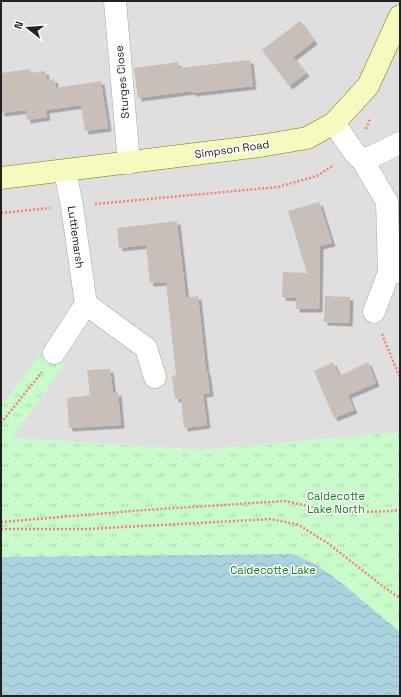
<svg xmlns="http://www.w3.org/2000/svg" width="401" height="697" font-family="'Space Grotesk',sans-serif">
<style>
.residential{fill:#e0dfdf}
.park{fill:url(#park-tufts)}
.water{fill:url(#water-waves)}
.building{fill:#c7bfb8;filter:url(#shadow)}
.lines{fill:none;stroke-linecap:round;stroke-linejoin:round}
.street-casing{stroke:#a9a9a9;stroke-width:23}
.secondary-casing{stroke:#707d05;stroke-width:23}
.path{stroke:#fa8072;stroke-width:2.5;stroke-dasharray:2 2;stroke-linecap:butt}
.street{stroke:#fff;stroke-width:22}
.secondary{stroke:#f7fabf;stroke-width:22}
.labels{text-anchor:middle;stroke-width:3;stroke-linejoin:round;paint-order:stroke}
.street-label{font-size:11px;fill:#222;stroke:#fff}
.park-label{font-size:11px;fill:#0c8416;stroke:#fff}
</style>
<defs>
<pattern id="park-tufts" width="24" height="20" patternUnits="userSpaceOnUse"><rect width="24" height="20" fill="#c8facc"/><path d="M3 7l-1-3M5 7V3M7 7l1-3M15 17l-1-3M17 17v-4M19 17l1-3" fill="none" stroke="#acd6af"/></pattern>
<pattern id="water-waves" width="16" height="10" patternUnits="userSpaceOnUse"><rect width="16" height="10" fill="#aad3df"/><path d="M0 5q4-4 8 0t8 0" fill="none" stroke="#92b5bf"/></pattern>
<filter id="shadow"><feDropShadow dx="3.5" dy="3.5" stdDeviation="0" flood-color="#0004"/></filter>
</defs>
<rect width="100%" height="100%" fill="#f2efe9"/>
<polygon class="residential" points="1,1 400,1 400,432 202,450 12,438 65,363 44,349 1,407"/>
<polygon class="park" points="44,349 65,363 12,438 202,450 400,432 400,696 1,696 1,407"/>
<polygon class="water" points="293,554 315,564 339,581 400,632 400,696 1,696 1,559 3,557"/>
<g class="building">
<polygon points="300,21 314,41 293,57 306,73 289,86 262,50"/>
<polygon points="250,60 253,86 193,93 192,91 138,98 134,68 178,62 179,68"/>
<polygon points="30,69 31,73 45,71 47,80 54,79 56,88 101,81 108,128 85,131 81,105 46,110 47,117 27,120 26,110 1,113 1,73"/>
<polygon points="319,202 332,243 320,246 319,309 296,309 296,298 282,297 283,272 307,273 288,211"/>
<polygon points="177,221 186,298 198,296 206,371 207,371 210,393 203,394 207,425 184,428 181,398 175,399 172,376 176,375 166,282 150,283 146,245 119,248 117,228"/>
<polygon points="325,296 350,297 349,323 324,322"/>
<polygon points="333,362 339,376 368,362 376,383 348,395 354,410 334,418 314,371"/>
<polygon points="110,369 113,393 118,392 121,425 69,428 67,398 90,395 87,370"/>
</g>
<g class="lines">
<defs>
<g id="street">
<polyline points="115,1 129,163"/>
<polyline points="334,123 354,152 363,161 387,202 389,272"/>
<polyline points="363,161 400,143"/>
<polyline points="86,304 146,348 155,377"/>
<polyline points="374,312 389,272 400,272"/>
<polyline points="54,353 86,304 72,206 65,171"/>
</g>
<polyline id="secondary" points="1,178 260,146 307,138 334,123 368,86 400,16"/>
</defs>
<use href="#street" class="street-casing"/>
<use href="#secondary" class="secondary-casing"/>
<g class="path">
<polyline points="366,129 370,119"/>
<polyline points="95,204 278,187 317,176 334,165"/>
<polyline points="1,213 50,208"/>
<polyline points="382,334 400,378"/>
<polyline points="1,423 42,372"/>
<polyline points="1,522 145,510 285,501 339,513 391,511 400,510"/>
<polyline points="1,529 87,529 271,519 299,525 329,544 385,588 400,598"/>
</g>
<use href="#street" class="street"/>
<use href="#secondary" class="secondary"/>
</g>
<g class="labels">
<g class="street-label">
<text transform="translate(122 82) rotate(-95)" y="4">Sturges Close</text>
<text transform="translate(232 149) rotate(-8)" y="4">Simpson Road</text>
<text transform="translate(76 237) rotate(82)" y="4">Luttlemarsh</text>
</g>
<g class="park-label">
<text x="336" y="500">Caldecotte<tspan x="336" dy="13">Lake North</tspan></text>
<text x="273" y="574">Caldecotte Lake</text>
</g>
</g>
<rect width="401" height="697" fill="none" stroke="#222222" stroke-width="4"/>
<g transform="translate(28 28) rotate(287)" stroke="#ffffff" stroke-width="3" paint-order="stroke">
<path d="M0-3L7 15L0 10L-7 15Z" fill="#222222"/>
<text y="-6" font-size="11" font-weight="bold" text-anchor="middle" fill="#222222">N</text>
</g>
</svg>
